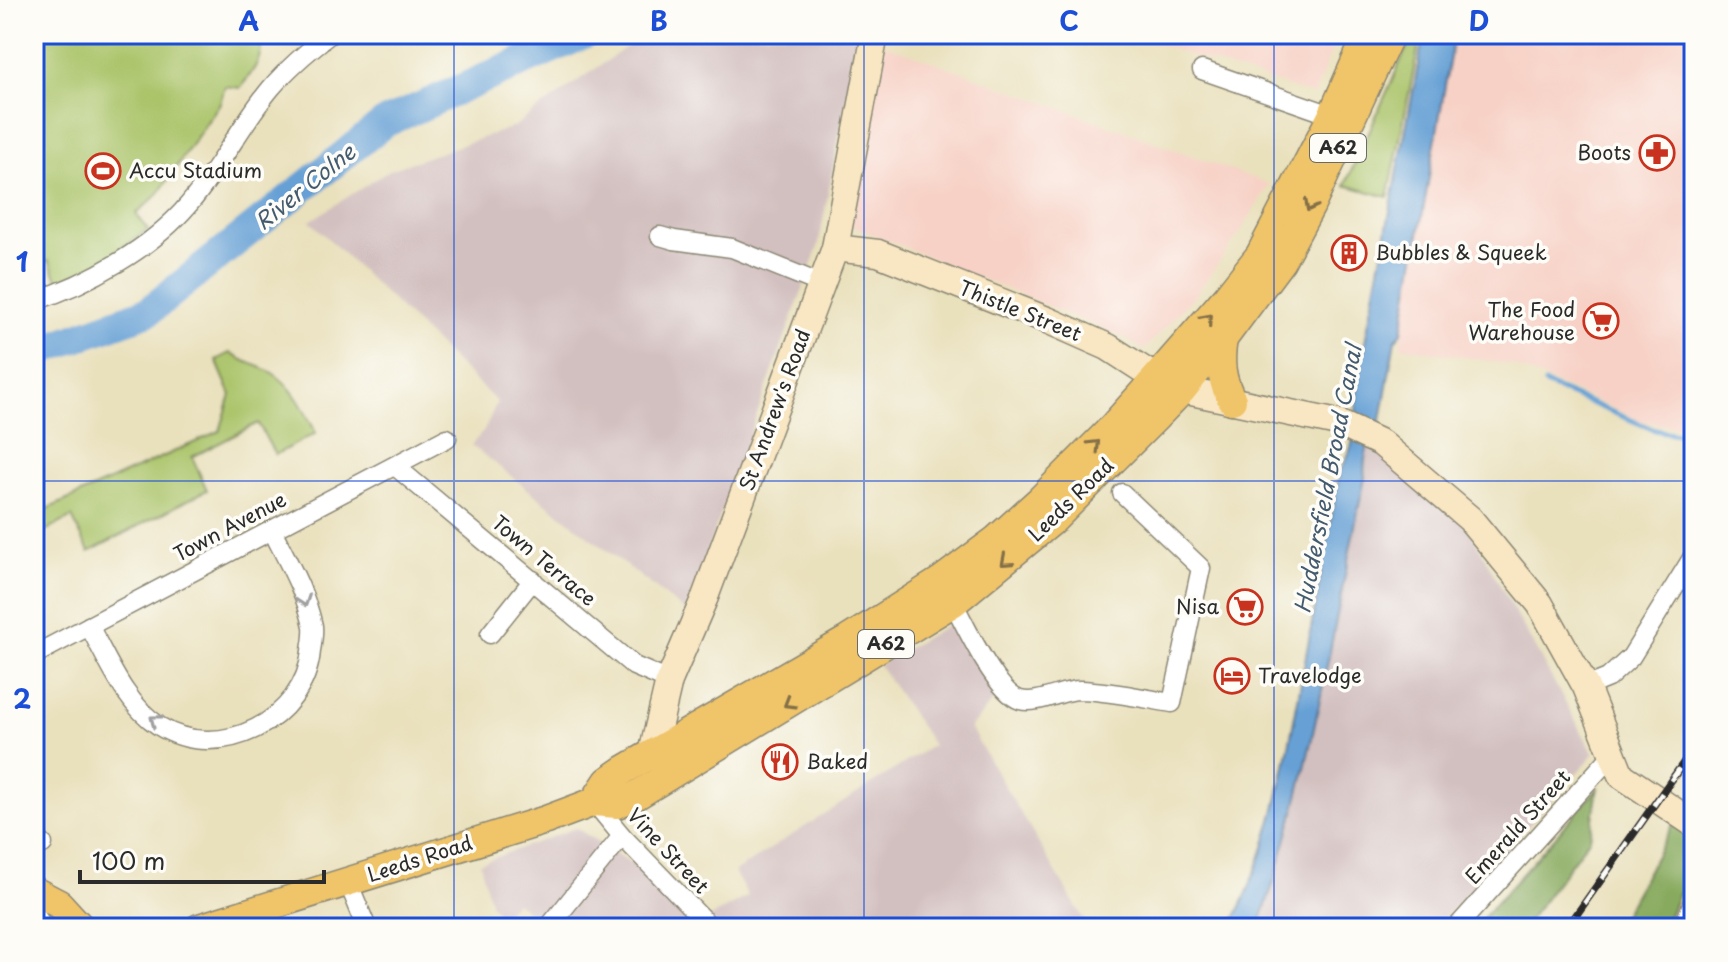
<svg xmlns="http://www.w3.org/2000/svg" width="1728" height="962" font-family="'Playpen Sans',sans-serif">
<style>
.built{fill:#f7d1c6}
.industrial{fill:#d2bfbf}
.green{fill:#abc46a;stroke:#6b784a;stroke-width:2}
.forest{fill:#88aa5e;stroke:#5a6a44;stroke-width:2}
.water{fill:#66a0d5;stroke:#486680;stroke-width:2}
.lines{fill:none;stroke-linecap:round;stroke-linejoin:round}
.stream{stroke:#66a0d5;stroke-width:5}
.river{stroke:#66a0d5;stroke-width:30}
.street-casing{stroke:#8a8674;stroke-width:21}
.secondary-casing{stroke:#8a8674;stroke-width:29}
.primary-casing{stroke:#8a8674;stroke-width:31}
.street{stroke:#fff;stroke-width:18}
.secondary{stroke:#f9e7c3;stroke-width:26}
.primary{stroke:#f0c469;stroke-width:28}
.rail-casing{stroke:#2b2b2b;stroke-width:8}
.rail{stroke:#fdfcf7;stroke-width:5;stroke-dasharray:15;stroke-linecap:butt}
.oneway{stroke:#847047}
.oneway2{stroke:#a0a0a0}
.grid{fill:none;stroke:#1d4ed8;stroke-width:2;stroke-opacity:0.55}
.labels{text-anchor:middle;stroke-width:7;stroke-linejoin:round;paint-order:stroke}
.shield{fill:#fdfcf7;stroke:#6a6a68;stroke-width:2}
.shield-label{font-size:18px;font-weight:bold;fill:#2b2b2b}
.poi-label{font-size:20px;fill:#2b2b2b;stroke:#fdfcf7;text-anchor:start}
.street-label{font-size:20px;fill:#2b2b2b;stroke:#fdfcf7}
.water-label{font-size:22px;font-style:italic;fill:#435a6f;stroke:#fdfcf7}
.neatline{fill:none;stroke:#1d4ed8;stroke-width:3}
.grid-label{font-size:26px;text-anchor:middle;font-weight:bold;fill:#1d4ed8}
</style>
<rect width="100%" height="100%" fill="#fdfcf7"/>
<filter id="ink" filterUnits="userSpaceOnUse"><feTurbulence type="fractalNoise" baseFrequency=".0125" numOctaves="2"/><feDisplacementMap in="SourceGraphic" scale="16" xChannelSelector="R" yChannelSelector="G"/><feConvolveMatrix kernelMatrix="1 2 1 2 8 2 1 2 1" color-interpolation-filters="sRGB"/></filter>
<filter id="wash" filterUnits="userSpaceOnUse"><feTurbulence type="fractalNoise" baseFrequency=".006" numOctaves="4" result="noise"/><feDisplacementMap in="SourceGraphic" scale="32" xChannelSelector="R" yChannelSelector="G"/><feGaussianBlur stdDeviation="1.8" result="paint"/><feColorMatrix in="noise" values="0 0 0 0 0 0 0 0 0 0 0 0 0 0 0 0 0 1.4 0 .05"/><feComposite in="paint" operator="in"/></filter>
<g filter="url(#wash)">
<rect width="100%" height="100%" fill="#e9e0bc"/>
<g class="built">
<polygon points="1126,34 1338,34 1314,95"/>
<polygon points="1454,34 1694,34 1694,430 1643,421 1512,365 1400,346"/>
<polygon points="884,44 1269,184 1239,234 1197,293 1144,350 1121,336 851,225"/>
</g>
<g class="industrial">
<polygon points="645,34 858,34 818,247 685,611 471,445 484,431 497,402 310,221 390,170 513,127"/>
<polygon points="1366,440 1463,519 1594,754 1435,928 1258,928 1273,889 1307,756 1365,478"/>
<polygon points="949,624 998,695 970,728 1089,928 527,928 537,918 516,902 501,916 491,905 480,863 576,828 640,869 694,926 748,896 734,872 933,745 879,665"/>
</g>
<g class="green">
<path d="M34,34H262C262,60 256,68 240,88L225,86L220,103L158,194L136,214L148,229C120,252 93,268 58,281L49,261L34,264Z"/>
<polygon points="1413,34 1421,34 1388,197 1345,185"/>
<path d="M230,353C243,362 257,365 271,372C293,385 305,411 316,433L275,455L258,423L192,457L207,490L89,552L72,517L34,537V515L220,431L231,395L216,360Z"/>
</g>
<g class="forest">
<polygon points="1598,788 1590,838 1523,928 1474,928"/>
<path d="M1674,823C1678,827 1685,831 1688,836C1699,852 1671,910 1664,928H1616Z"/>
</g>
<path class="water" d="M1424,34H1454L1402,332L1395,340L1381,420C1369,436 1362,459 1365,478C1332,628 1311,784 1258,928H1230C1270,854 1285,770 1300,688C1314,615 1327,543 1340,471C1361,438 1354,409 1359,373Z"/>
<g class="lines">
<polyline class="stream" points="1545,384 1655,430 1694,437"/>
<polyline class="river" points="34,353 149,311 384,123 585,34"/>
</g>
</g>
<g filter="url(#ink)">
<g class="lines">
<defs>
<g id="street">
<polyline points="1202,70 1340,118"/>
<polyline points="660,236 674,240 732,248 821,284"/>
<path d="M34,301C88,284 152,248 189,204C220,168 241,124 271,88C288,68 309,50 330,34"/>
<polyline points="395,466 634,666 669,681"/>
<path d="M949,594C961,617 995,692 1020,700C1039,705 1061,690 1080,690C1111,691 1142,698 1172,703L1201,568L1122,493"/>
<path d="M89,626C108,660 125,704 159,726C219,764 305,720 311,651C312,643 314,634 313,626C306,593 287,560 272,530"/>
<polyline points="490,634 533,580"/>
<polyline points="34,655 447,438"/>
<polyline points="1586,687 1608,678 1631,657 1694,555"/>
<polyline points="594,802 622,836 711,928"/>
<polyline points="34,839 43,844"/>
<polyline points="348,882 367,928"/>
<polyline points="34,913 44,928"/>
<polyline points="548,928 622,836"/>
<polyline points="1456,928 1612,755"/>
<polyline points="1683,928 1694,899"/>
</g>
<g id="secondary">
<polyline points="835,248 878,253 1047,320 1108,347 1156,378 1182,390 1338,423 1381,443 1470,519 1540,604 1586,687 1621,775 1694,824"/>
<polyline points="665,768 655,753 654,745 669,681 705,597 835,248 875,34"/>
</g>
<g id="primary">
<path d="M1223,339C1219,362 1221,380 1232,400"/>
<polyline points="594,802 608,781 624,770 846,641 942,580 996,540 1040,500 1106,434 1156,378 1226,298 1260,255 1332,116 1368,34"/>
<polyline points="34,891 59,904 81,928"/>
<polyline points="199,928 546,820 594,802 617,804 637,795 954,602 1052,521 1155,418 1182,390 1223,339 1281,261 1310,207 1390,34"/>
</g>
</defs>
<use href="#street" class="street-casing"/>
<use href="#secondary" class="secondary-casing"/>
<use href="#primary" class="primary-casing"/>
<use href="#street" class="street"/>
<use href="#secondary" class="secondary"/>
<use href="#primary" class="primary"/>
<defs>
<polyline id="rail" points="1567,928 1694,748"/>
</defs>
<use href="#rail" class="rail-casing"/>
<use href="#rail" class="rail"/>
</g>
<defs><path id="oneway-chevron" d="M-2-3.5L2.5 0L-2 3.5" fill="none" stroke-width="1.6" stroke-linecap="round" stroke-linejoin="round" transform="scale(2)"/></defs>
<g class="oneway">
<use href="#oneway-chevron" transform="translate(1310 206) rotate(117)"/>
<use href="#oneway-chevron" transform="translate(1207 319) rotate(-49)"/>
<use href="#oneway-chevron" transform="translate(1095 445) rotate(-45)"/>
<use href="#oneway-chevron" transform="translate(1006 561) rotate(139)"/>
<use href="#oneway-chevron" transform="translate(789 703) rotate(149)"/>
</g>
<g class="oneway2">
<use href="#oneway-chevron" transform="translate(304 601) rotate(71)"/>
<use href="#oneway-chevron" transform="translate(155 720) rotate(-143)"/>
</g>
</g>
<path class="grid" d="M454,34V928M864,34V928M1274,34V928M34,481H1694"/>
<defs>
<symbol id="pharmacy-ring" viewBox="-11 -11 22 22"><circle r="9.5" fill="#fdfcf7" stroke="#c8321e" stroke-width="1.5"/><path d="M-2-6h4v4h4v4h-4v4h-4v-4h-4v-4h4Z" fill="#c8321e"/></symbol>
<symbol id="stadium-ring" viewBox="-11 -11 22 22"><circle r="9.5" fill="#fdfcf7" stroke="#c8321e" stroke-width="1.5"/><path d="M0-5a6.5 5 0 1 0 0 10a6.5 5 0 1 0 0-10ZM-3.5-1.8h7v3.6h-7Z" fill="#c8321e"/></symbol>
<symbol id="building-ring" viewBox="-11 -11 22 22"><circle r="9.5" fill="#fdfcf7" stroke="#c8321e" stroke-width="1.5"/><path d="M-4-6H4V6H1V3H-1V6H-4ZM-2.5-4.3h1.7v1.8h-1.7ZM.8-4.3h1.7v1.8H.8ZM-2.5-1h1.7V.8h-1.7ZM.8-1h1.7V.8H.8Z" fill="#c8321e"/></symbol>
<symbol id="supermarket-ring" viewBox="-11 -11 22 22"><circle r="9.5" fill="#fdfcf7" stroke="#c8321e" stroke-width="1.5"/><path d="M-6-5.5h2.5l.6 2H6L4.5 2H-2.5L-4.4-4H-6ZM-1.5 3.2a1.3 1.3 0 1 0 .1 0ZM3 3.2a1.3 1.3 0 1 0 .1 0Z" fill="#c8321e"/></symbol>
<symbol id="hotel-ring" viewBox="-11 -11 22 22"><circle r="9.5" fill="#fdfcf7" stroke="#c8321e" stroke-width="1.5"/><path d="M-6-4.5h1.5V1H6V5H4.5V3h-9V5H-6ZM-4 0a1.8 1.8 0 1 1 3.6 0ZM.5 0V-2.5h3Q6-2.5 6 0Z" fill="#c8321e"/></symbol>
<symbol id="restaurant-ring" viewBox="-11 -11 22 22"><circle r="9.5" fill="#fdfcf7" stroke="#c8321e" stroke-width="1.5"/><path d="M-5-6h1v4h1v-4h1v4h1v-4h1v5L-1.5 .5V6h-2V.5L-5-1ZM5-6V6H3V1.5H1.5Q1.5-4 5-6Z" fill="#c8321e"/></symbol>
</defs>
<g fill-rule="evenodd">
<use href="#pharmacy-ring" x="1637" y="133" width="40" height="40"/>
<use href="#stadium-ring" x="83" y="151" width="40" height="40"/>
<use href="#building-ring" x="1329" y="233" width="40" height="40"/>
<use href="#supermarket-ring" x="1581" y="301" width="40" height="40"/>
<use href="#supermarket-ring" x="1225" y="587" width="40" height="40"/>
<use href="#hotel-ring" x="1212" y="656" width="40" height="40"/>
<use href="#restaurant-ring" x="760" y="742" width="40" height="40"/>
</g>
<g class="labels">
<g class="shield">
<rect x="1310" y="134" width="56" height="28" rx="6"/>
<rect x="858" y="630" width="56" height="28" rx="6"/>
</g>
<g class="shield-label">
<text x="1338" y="154">A62</text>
<text x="886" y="650">A62</text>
</g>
<g class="poi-label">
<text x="1631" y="160" text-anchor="end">Boots</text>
<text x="129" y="178">Accu Stadium</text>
<text x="1375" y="260">Bubbles &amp; Squeek</text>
<text x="1575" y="317" text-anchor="end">The Food<tspan x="1575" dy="23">Warehouse</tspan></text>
<text x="1219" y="614" text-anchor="end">Nisa</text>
<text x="1258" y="683">Travelodge</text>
<text x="806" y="769">Baked</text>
</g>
<g class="street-label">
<text transform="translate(1020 311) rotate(22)" y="7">Thistle Street</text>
<text transform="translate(775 410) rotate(-70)" y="7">St Andrew's Road</text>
<text transform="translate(1071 500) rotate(-44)" y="7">Leeds Road</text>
<text transform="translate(230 527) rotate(-28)" y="7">Town Avenue</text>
<text transform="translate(544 561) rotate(40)" y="7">Town Terrace</text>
<text transform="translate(1518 827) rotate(-48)" y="7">Emerald Street</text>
<text transform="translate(668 851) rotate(47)" y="7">Vine Street</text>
<text transform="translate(420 859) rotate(-18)" y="7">Leeds Road</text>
</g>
<g class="water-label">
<text transform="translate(305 187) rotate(-39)" y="8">River Colne</text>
<text transform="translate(1328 479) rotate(-79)" y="8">Huddersfield Broad Canal</text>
</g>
</g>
<rect width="1728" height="962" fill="none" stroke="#fdfcf7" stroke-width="88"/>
<path d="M80 870v12h244v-12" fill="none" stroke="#2b2b2b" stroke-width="4"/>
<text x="92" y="870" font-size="24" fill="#2b2b2b" stroke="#fdfcf7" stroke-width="6" paint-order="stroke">100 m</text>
<rect x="44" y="44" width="1640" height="874" class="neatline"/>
<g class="grid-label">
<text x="249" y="31">A</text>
<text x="659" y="31">B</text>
<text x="1069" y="31">C</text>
<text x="1479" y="31">D</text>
<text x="22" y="272">1</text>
<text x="22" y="709">2</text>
</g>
</svg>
